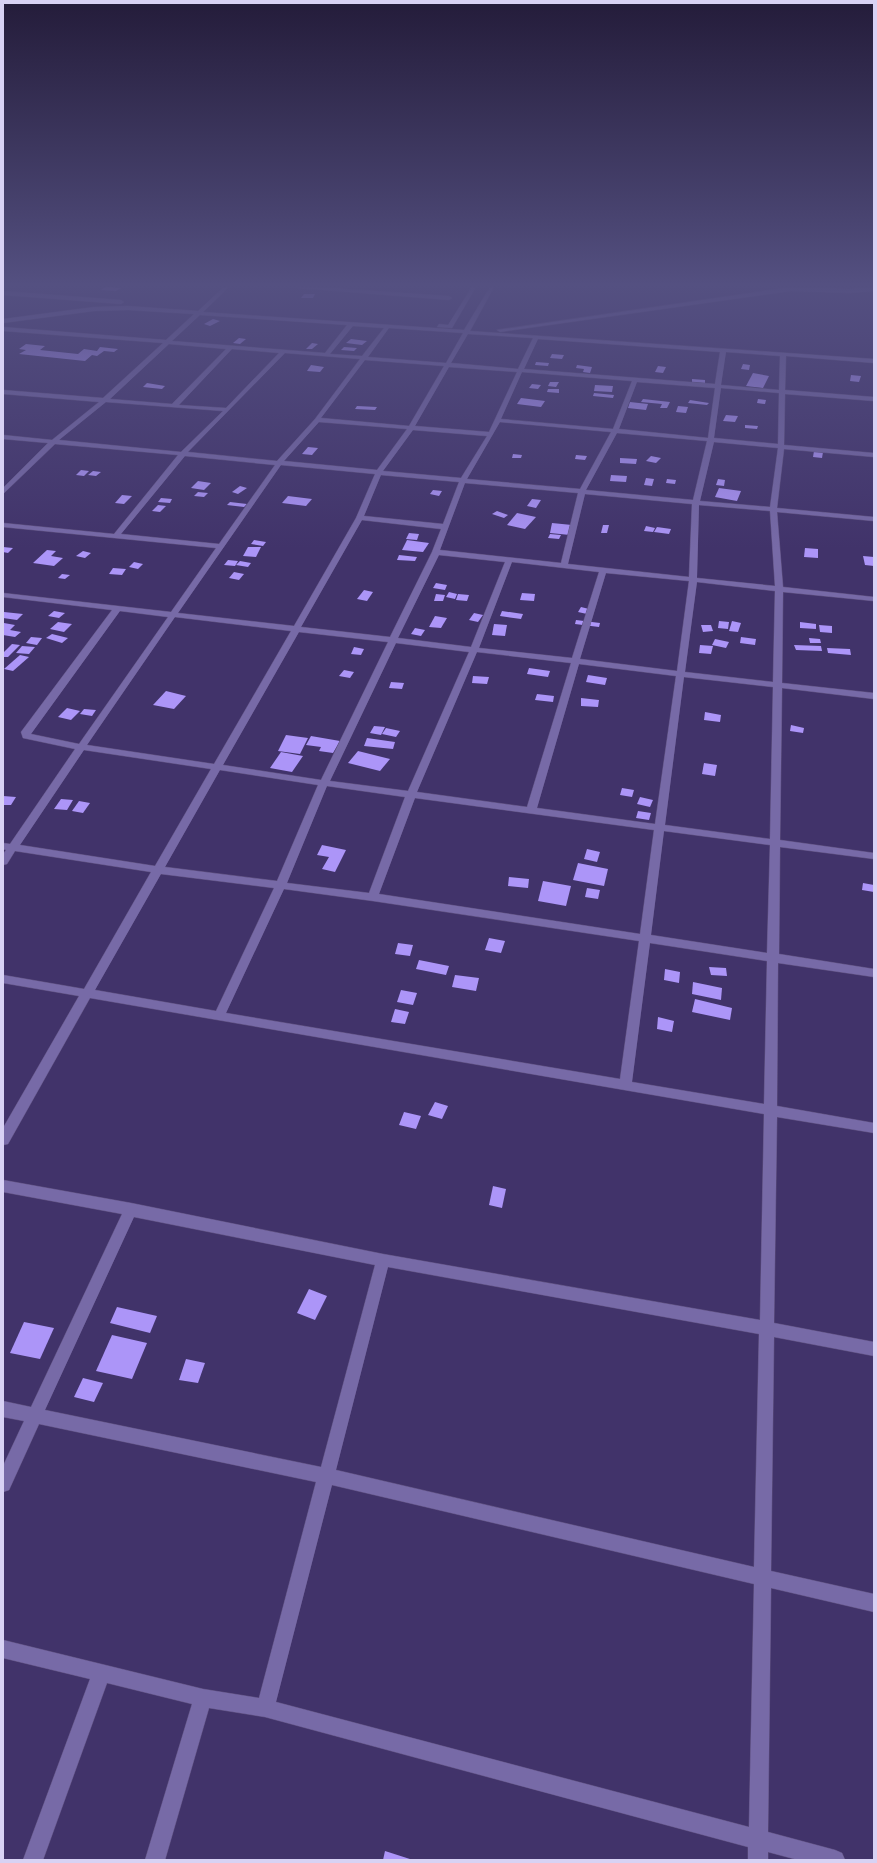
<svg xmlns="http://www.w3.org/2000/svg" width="877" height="1863" font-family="'Archivo Narrow',sans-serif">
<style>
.building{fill:#ac95f8}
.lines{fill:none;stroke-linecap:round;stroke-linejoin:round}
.minor-casing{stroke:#5e507f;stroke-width:1}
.minor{fill:#776aa7;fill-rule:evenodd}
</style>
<rect width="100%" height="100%" fill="#41336a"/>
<g class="building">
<polygon points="105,287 111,287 121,288 116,291 101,290"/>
<polygon points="304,294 315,294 313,298 301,298"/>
<polygon points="213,319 220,321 210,326 204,324"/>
<polygon points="239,338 246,339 240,344 233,343"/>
<polygon points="351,339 367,341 362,345 346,343"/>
<polygon points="312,343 318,344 312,349 306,349"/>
<polygon points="26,344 45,346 40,350 78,354 84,349 97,351 100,347 118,349 114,352 104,351 97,356 92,355 85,361 19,354 26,350 19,349"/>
<polygon points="344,347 357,348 354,351 341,350"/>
<polygon points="552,354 564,355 562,359 550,358"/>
<polygon points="536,362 549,363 548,366 535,365"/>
<polygon points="743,364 750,365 749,370 741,369"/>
<polygon points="311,365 324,367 320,372 307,371"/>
<polygon points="577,365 592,367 590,373 583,372 584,369 576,368"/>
<polygon points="658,366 666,367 663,373 655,372"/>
<polygon points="753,373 769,376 763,388 746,386"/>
<polygon points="851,375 861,376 859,382 850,381"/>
<polygon points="692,379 705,380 705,384 692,383"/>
<polygon points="550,382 559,382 556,387 548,386"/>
<polygon points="147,383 165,386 162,389 143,387"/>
<polygon points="532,384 541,385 538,389 529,388"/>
<polygon points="595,385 613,386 612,392 594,391"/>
<polygon points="548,389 559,389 559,393 547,392"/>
<polygon points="594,393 614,395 613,398 593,396"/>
<polygon points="521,398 545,401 541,407 517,404"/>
<polygon points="643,399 670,402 667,408 660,408 662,404 641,402"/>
<polygon points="758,399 766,400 765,404 757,403"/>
<polygon points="690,400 709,403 707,405 688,403"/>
<polygon points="630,402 648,404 646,410 628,408"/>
<polygon points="357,406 377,407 375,410 355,409"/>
<polygon points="678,406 688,407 686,413 676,412"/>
<polygon points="726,415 738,416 735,422 723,421"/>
<polygon points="745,425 758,426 757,429 745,428"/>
<polygon points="308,447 318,448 312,455 302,454"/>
<polygon points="814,451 823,452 822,458 813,457"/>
<polygon points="513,454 522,455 521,458 512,458"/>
<polygon points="576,455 587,456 585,460 575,459"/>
<polygon points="651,456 661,458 656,463 646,461"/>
<polygon points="620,458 637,459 636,464 620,463"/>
<polygon points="81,470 89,471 84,476 76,475"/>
<polygon points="93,471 101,472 96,476 88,475"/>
<polygon points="611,475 627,476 626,482 610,481"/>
<polygon points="646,478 654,479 652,486 644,485"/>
<polygon points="667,479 676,480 675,484 666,483"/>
<polygon points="718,479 725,480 724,486 716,485"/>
<polygon points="198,481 211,483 204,490 191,488"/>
<polygon points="240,486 247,488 238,494 232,492"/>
<polygon points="719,488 741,491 737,501 715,497"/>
<polygon points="433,490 442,491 439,496 430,494"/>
<polygon points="198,492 208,493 204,497 194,496"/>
<polygon points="122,495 132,496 124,504 115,503"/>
<polygon points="288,496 312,499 306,506 282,503"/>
<polygon points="161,498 172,499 170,503 158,502"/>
<polygon points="532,499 541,500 536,508 527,506"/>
<polygon points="230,502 247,504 244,507 227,505"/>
<polygon points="158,505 166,506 160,512 152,511"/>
<polygon points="497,511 508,515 504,518 492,514"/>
<polygon points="517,513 536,517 525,529 507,525"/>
<polygon points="552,523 572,525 570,535 550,533"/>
<polygon points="603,525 609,525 607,533 601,533"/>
<polygon points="646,526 655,528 653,532 644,531"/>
<polygon points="657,527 671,529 669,534 654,532"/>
<polygon points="409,533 419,534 417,540 406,539"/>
<polygon points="550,534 561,535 559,539 548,538"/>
<polygon points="254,540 266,542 263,546 251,544"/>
<polygon points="407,540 429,543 423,552 402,550"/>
<polygon points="3,547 13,548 8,553 3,552"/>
<polygon points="248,547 261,547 256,557 243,556"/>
<polygon points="805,548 818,549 818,558 804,557"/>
<polygon points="47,550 56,551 51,556 63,558 54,566 33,563"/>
<polygon points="83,551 91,553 85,558 76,556"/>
<polygon points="399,555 417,557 415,561 397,560"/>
<polygon points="863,556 874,557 874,566 865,565"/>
<polygon points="228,560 238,561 235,566 224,565"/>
<polygon points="240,561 251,563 248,567 236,565"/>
<polygon points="134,562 143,564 138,569 129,567"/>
<polygon points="113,568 126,569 122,575 109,574"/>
<polygon points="234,572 244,574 239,580 229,578"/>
<polygon points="62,574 70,575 65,579 58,578"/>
<polygon points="436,583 447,585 445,590 433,588"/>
<polygon points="364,590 373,592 367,601 357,599"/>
<polygon points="449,592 457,594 455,599 446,597"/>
<polygon points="522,593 535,594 534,601 520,600"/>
<polygon points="436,594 445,595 443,601 434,601"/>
<polygon points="458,594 469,595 467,601 456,600"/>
<polygon points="581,607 589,609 587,614 578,612"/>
<polygon points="54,611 65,613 59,618 48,616"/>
<polygon points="502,611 523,614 521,619 500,616"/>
<polygon points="4,612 23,614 17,620 3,618"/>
<polygon points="474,613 483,615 478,622 469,620"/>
<polygon points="435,616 447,618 441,628 429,627"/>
<polygon points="576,620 600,623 599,627 575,624"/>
<polygon points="719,621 729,622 728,629 718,628"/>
<polygon points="732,621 741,623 738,632 729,631"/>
<polygon points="58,622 72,624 64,632 50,629"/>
<polygon points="800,622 816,624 816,629 800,628"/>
<polygon points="4,623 15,625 10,630 21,632 15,637 3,635"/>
<polygon points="494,624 507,625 505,636 492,635"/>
<polygon points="701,625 711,625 713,631 703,632"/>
<polygon points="819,625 832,626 832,633 820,632"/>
<polygon points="415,628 425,630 421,636 411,634"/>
<polygon points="52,634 68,638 62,643 46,638"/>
<polygon points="31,637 42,638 37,645 26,643"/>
<polygon points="741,637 756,639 755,645 740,643"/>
<polygon points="809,638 820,639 821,643 810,643"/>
<polygon points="715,639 729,642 726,648 712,645"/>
<polygon points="12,644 20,645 8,657 3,657 3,653"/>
<polygon points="700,645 713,646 711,654 699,653"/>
<polygon points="794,645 821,646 822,651 796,650"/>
<polygon points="22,646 35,647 29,654 16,653"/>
<polygon points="354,647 364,649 361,655 351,654"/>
<polygon points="827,648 850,649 851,655 828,653"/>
<polygon points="20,655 29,657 13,671 4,669"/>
<polygon points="529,668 550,671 548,677 527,674"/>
<polygon points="344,670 354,672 350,678 339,676"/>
<polygon points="588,675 607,678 605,685 586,682"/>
<polygon points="473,676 489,677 487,684 472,683"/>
<polygon points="391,682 404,683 402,689 389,688"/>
<polygon points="166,691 186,696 174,709 153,705"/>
<polygon points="537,694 554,696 553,702 535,700"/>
<polygon points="581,698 599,700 598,707 581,706"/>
<polygon points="67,708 80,711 71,720 58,717"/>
<polygon points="84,709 96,710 92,716 80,714"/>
<polygon points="705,712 721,715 720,722 704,720"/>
<polygon points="791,725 804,728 803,733 790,731"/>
<polygon points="374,726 385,727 381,735 370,733"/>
<polygon points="386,728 400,731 396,737 382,734"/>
<polygon points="286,735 308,738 300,754 278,751"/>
<polygon points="311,736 340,741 333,753 319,751 321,747 306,745"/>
<polygon points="367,738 395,742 393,749 364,746"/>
<polygon points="358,751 390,759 380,771 348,763"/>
<polygon points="281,752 303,756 292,772 270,768"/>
<polygon points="704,763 717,765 715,776 702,774"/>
<polygon points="622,788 634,790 632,797 620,795"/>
<polygon points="3,796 16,797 11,805 3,805"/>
<polygon points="640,797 653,800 650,807 637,804"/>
<polygon points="61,799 73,800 67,810 54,809"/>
<polygon points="79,801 90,803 83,813 72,811"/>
<polygon points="638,811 651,813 649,820 636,818"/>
<polygon points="322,845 346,850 335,872 322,869 329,857 317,855"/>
<polygon points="587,849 600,852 597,862 584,859"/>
<polygon points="578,863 608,869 604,886 573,880"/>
<polygon points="509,877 529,879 528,888 508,886"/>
<polygon points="543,881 571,886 566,906 538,901"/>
<polygon points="863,883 874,885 874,892 862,890"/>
<polygon points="587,888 600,890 598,899 585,897"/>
<polygon points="489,938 505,941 501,953 485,950"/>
<polygon points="398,943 413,945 410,956 395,954"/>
<polygon points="419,960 449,966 446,975 416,969"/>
<polygon points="709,967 726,968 727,976 711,975"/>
<polygon points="665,969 680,972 679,983 664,980"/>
<polygon points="455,975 479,978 476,991 452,987"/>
<polygon points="693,982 722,988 721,1000 692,994"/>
<polygon points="401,990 417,993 413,1005 397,1002"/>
<polygon points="695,999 732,1008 730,1020 692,1012"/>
<polygon points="395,1009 409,1012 405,1024 391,1022"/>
<polygon points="658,1017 674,1021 672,1032 657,1029"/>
<polygon points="435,1102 448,1106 442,1119 428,1115"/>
<polygon points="404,1112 421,1116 416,1129 399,1125"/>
<polygon points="493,1186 506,1189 502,1208 489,1205"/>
<polygon points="309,1289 327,1296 315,1320 297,1313"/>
<polygon points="117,1307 157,1316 150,1333 110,1323"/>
<polygon points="24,1322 54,1328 40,1359 10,1353"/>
<polygon points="112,1335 147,1343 132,1379 96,1371"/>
<polygon points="186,1359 205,1363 198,1383 179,1380"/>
<polygon points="83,1378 103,1383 94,1402 74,1397"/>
<polygon points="385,1851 413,1860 383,1860"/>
</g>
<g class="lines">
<defs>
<g id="minor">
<path d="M224,287H229L203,312L464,330L490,287H494L470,331L874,359V363L786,356L785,390L874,397V401L785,394L784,445L874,453V457L784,449L777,508L874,517V521L777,512L783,587L874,597V601L783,592L782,683L874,693V699L782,688L780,840L874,853V859L780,847L779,954L874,969V977L778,963L777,1106L874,1123V1133L777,1117L774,1323L874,1342V1356L774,1337L771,1571L874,1594V1612L771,1588L768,1832L835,1850L842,1853L845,1860H798L768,1852V1860H748V1847L265,1717L209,1708L165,1860H145L192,1704L107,1683L43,1860H23L90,1679L3,1658V1640L203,1689L259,1698L316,1482L39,1424L9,1490L3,1492V1466L24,1421L3,1417V1401L31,1407L122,1214L3,1192V1180L131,1203L383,1254L760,1320L764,1114L90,998L8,1144L3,1145V1128L79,996L3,983V975L84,989L151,872L15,851L7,864L3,865V854L6,850L3,849V843L10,844L75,749L23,738L21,732L112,610L3,597V593L171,612L216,548L3,527V523L114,534L178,455L55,444L3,494V488L48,443L3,439V435L52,440L99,402L3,394V390L103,398L163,343L3,331V327L166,340L194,314L128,310L94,311L3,323V319L94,307L128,306L198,311ZM200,315L347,325L325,353L172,341ZM353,326L384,328L362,356L330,354ZM389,328L463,333L446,363L368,357ZM468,334L533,338L518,369L451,363ZM538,339L720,352L715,384L524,369ZM169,344L226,349L172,404L110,399ZM232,349L279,353L226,408L179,405ZM726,352L780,356L779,390L721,385ZM285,353L360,359L315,419L277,461L188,452ZM365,360L444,366L409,426L321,418ZM449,367L517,372L489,432L415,426ZM522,372L632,381L613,429L501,419ZM637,382L715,388L708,438L619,429ZM721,388L779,393L778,444L714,438ZM106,402L223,411L181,452L59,440ZM319,422L407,429L377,470L284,461ZM500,422L611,432L580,489L467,479ZM413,430L487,436L461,478L383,471ZM617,433L707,441L693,500L586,490ZM714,442L778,448L770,507L700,501ZM185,456L275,465L219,544L121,534ZM281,465L375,474L356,518L294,626L178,613ZM381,475L459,482L443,524L364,516ZM465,483L578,493L561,563L440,550ZM585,494L692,504L689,577L568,564ZM699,505L770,511L775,586L697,578ZM362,520L441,529L432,552L390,637L301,627ZM439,555L505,562L471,647L398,638ZM512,562L599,572L572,658L479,648ZM606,573L689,581L677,671L580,659ZM697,582L775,591L773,682L685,672ZM120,611L168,617L79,744L31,734ZM175,617L291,631L214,764L87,745ZM299,632L388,642L321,780L223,765ZM396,643L469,652L408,791L330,781ZM477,652L571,663L527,807L417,792ZM579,664L676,676L655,824L537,808ZM684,677L773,687L770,839L665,825ZM84,750L211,769L155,866L20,845ZM220,770L318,785L277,881L165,867ZM327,786L405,797L369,893L287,883ZM415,798L654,830L640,934L379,894ZM664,831L770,845L767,953L651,935ZM161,874L274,888L216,1011L95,990ZM284,889L373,901L639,941L620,1079L226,1013ZM650,943L767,961L764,1104L632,1082ZM134,1217L375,1265L321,1467L45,1410ZM388,1267L759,1334L754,1567L336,1470ZM332,1485L754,1584L749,1827L276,1702Z"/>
<polygon points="296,287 317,287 449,296 452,298 449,300 298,288"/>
<polygon points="472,287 476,287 452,328 437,327 439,324 448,325"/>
<polygon points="791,287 849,289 874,287 874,291 849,293 791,291 500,332 497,330"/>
<polygon points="3,291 121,300 124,302 121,304 3,295"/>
</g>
</defs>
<use href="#minor" class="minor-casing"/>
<use href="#minor" class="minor"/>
</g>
<linearGradient id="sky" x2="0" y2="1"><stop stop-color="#241c3a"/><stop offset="0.52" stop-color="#545081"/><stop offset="1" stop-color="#545081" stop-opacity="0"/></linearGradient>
<rect width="877" height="548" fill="url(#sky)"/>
<rect width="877" height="1863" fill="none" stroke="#d8d2f4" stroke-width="8"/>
</svg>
